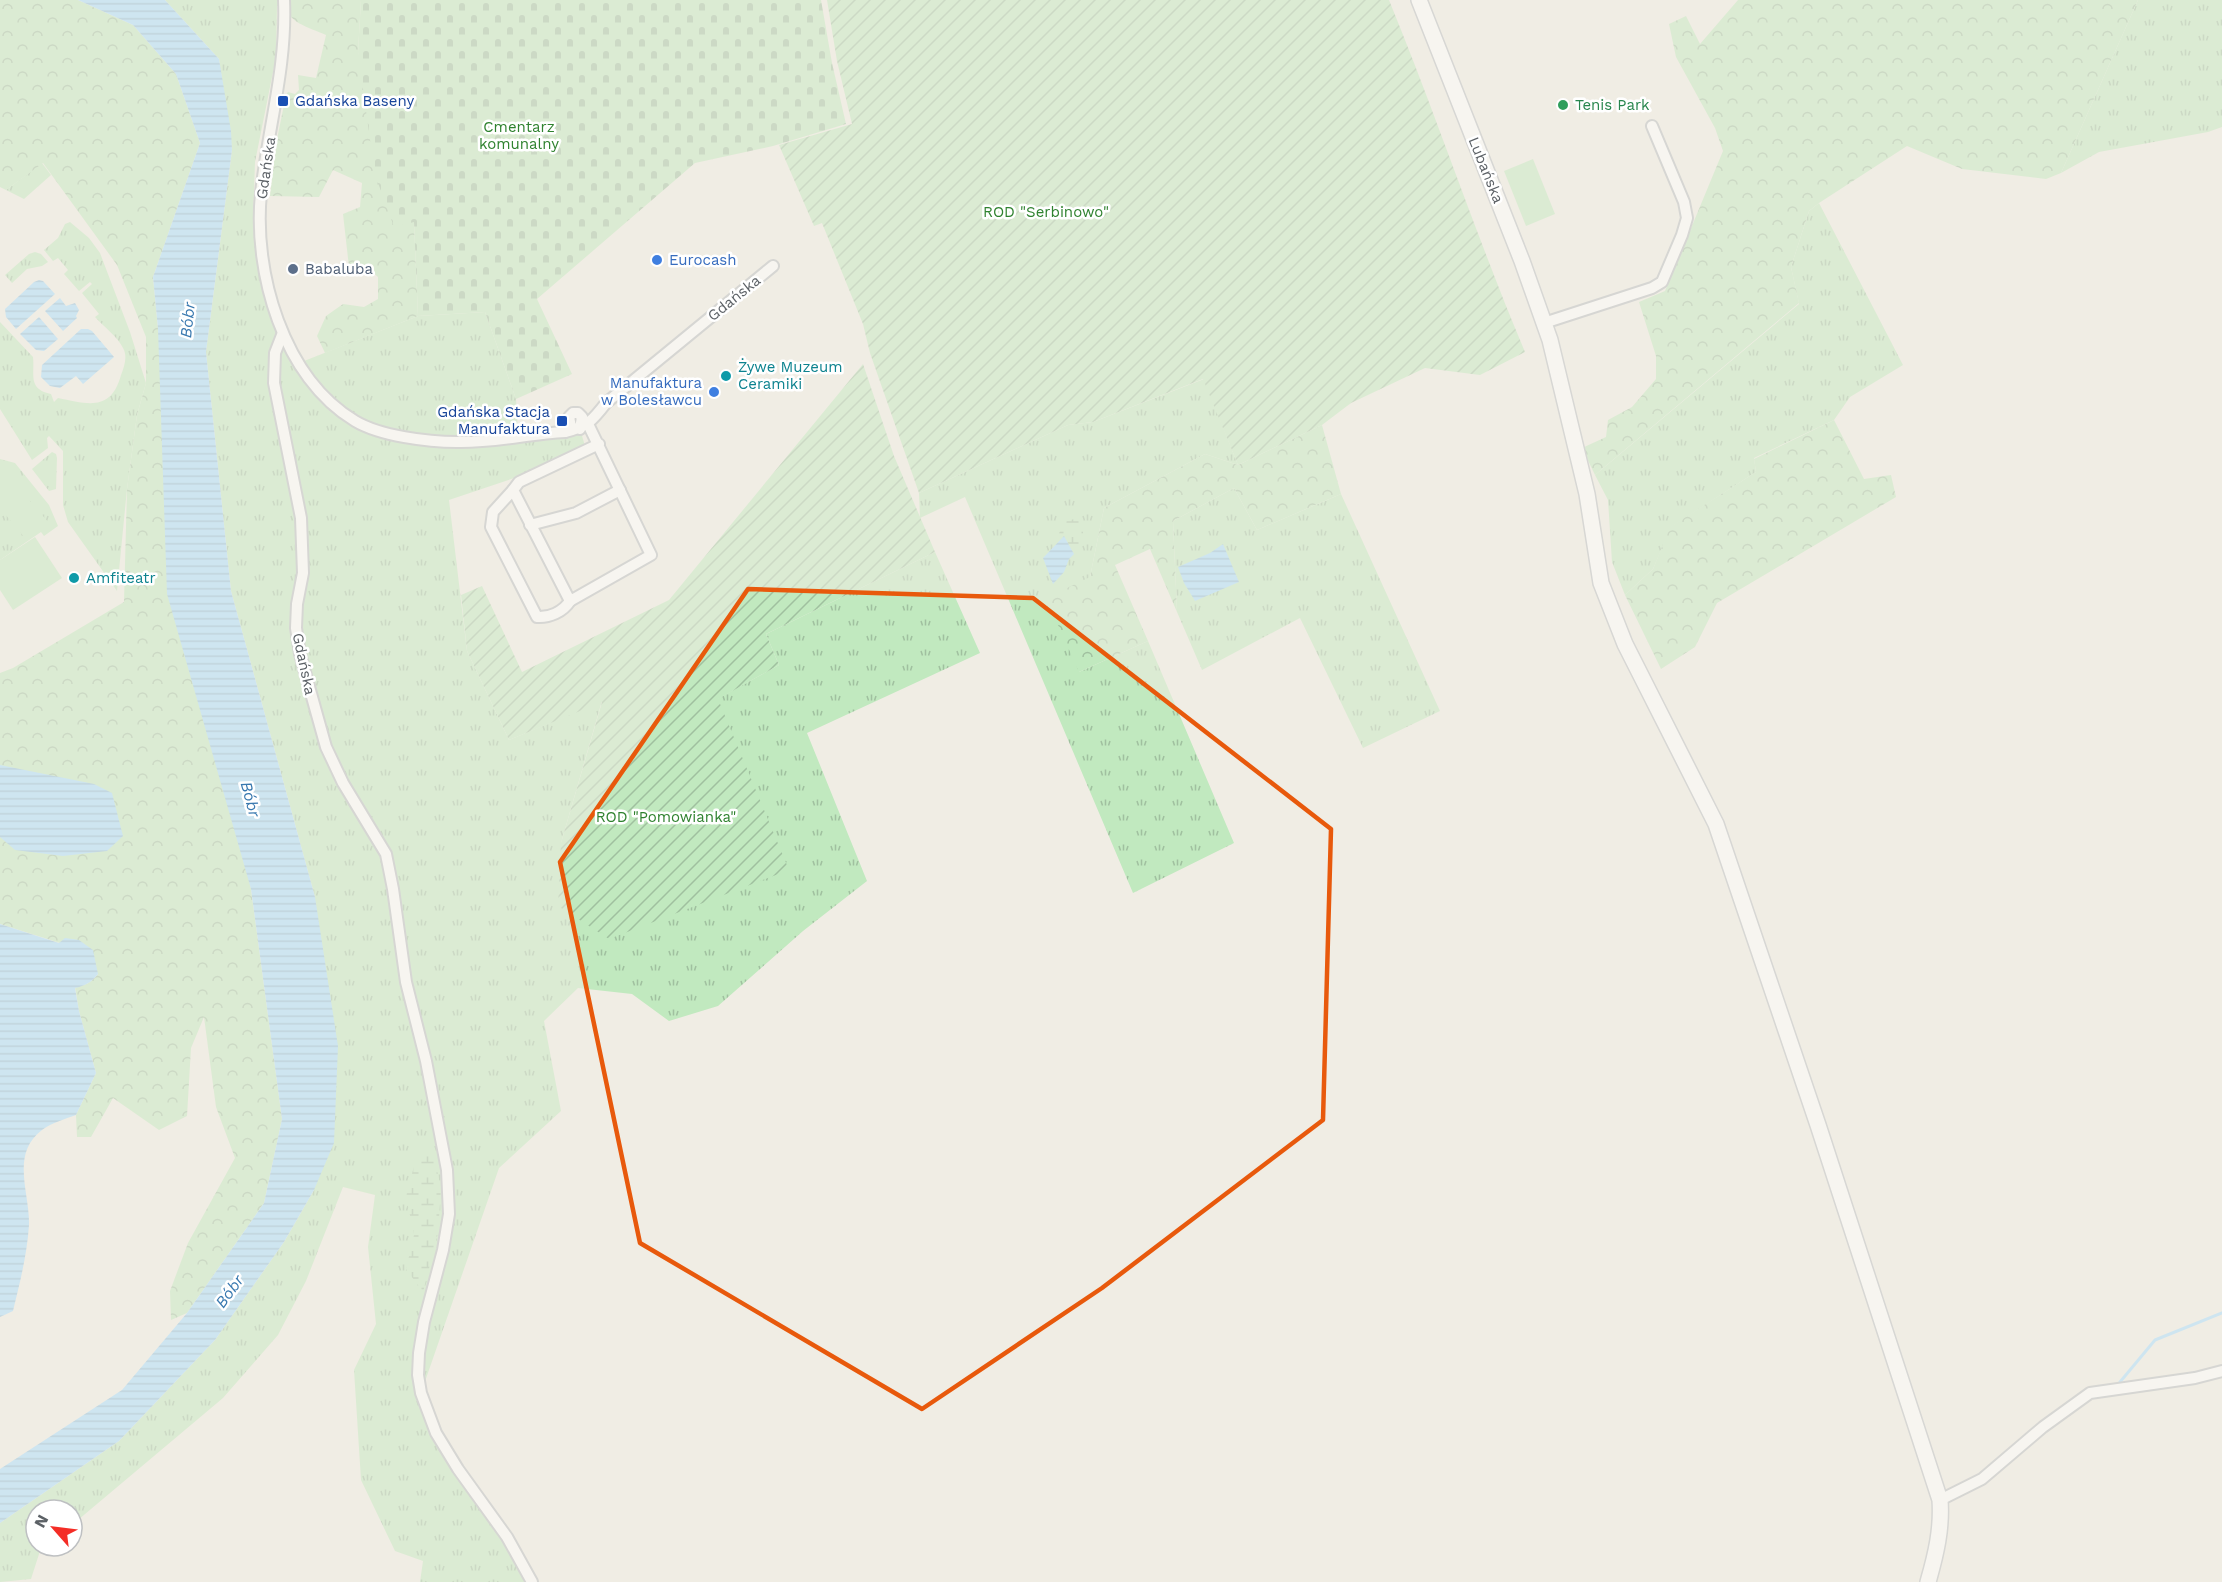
<svg xmlns="http://www.w3.org/2000/svg" width="2222" height="1582" font-family="'Work Sans',sans-serif">
<style>
.grass{fill:url(#grass-tufts)}
.forest{fill:url(#forest-crowns)}
.wetland{fill:url(#wetland-marsh)}
.cemetery{fill:url(#cemetery-stones)}
.garden{fill:url(#garden-furrows)}
.pitch{fill:#c1e9bf}
.water{fill:url(#water-rules)}
.lines{fill:none;stroke-linecap:round;stroke-linejoin:round}
.stream{stroke:#a5dcff;stroke-width:3}
.street-casing{stroke:#b7bbbf;stroke-width:14}
.secondary-casing{stroke:#b8bcc1;stroke-width:18}
.street{stroke:#fff;stroke-width:10}
.secondary{stroke:#fff;stroke-width:15}
.marked{fill:none;stroke:#e8590c;stroke-width:4.5;stroke-linejoin:round}
.transit-dot{fill:#1a4fb4;stroke:#fff;stroke-width:2}
.leisure-dot{fill:#2e9e5b;stroke:#fff;stroke-width:2}
.shop-dot{fill:#3f7fe0;stroke:#fff;stroke-width:2}
.service-dot{fill:#5c6f8a;stroke:#fff;stroke-width:2}
.culture-dot{fill:#0f9aa8;stroke:#fff;stroke-width:2}
.labels{text-anchor:middle;stroke-width:5;stroke-linejoin:round;paint-order:stroke}
.transit-label{font-size:15px;fill:#164399;stroke:#fff;text-anchor:start}
.leisure-label{font-size:15px;fill:#27864d;stroke:#fff;text-anchor:start}
.park-label{font-size:15px;fill:#2f822f;stroke:#fff}
.street-label{font-size:15px;fill:#5c6166;stroke:#fff}
.shop-label{font-size:15px;fill:#366cbe;stroke:#fff;text-anchor:start}
.service-label{font-size:15px;fill:#4e5e75;stroke:#fff;text-anchor:start}
.culture-label{font-size:15px;fill:#0d838f;stroke:#fff;text-anchor:start}
.water-label{font-size:16px;font-style:italic;fill:#3878af;stroke:#fff}
</style>
<defs>
<pattern id="grass-tufts" width="24" height="20" patternUnits="userSpaceOnUse" patternTransform="scale(1.5)"><rect width="24" height="20" fill="#c1e9bf"/><path d="M3 7l-1-3M5 7V3M7 7l1-3M15 17l-1-3M17 17v-4M19 17l1-3" fill="none" stroke="#a0c09f"/></pattern>
<pattern id="forest-crowns" width="20" height="18" patternUnits="userSpaceOnUse" patternTransform="scale(1.5)"><rect width="20" height="18" fill="#c1e9bf"/><path d="M2 6a3 3 0 1 1 6 0M12 15a3 3 0 1 1 6 0" fill="none" stroke="#a0c09f"/></pattern>
<pattern id="wetland-marsh" width="20" height="14" patternUnits="userSpaceOnUse" patternTransform="scale(1.5)"><rect width="20" height="14" fill="#c1e9bf"/><path d="M1 5h8M5 5V1M11 12h8M15 12V8" fill="none" stroke="#a0c09f"/></pattern>
<pattern id="cemetery-stones" width="16" height="16" patternUnits="userSpaceOnUse" patternTransform="scale(1.5)"><rect width="16" height="16" fill="#c1e9bf"/><path d="M2 7V4a2 2 0 0 1 4 0v3zM10 15v-3a2 2 0 0 1 4 0v3z" fill="#a0c09f"/></pattern>
<pattern id="garden-furrows" width="10" height="10" patternUnits="userSpaceOnUse" patternTransform="scale(1.5)"><rect width="10" height="10" fill="#c1e9bf"/><path d="M-1 1l2-2M0 10L10 0M9 11l2-2" fill="none" stroke="#a0c09f"/></pattern>
<pattern id="water-rules" width="6" height="5" patternUnits="userSpaceOnUse" patternTransform="scale(1.5)"><rect width="6" height="5" fill="#a5dcff"/><path d="M0 2.5h6" fill="none" stroke="#8ab6d2"/></pattern>
</defs>
<rect width="100%" height="100%" fill="#f0ede4"/>
<g class="grass">
<polygon points="165,0 284,0 284,6 277,6 276,57 255,162 253,221 278,322 299,363 418,316 485,312 516,399 518,433 580,429 585,446 532,472 449,500 467,651 509,740 602,701 561,843 717,699 779,665 766,634 935,552 980,653 807,733 867,881 803,931 718,1006 669,1021 632,994 578,988 544,1021 561,1111 499,1168 421,1393 445,1448 521,1552 538,1582 420,1582 423,1561 395,1551 361,1480 354,1370 376,1324 368,1247 375,1195 343,1187 306,1281 278,1335 223,1398 72,1525 72,1510 36,1510 36,1546 45,1546 40,1551 31,1579 0,1582 0,1523 119,1441 215,1340 284,1242 314,1190 315,897 231,591 206,352 232,150 219,59"/>
<polygon points="2138,0 2222,0 2222,127 2208,132 2099,152 2061,173"/>
<polygon points="42,163 51,175 24,199 6,190"/>
<polygon points="1819,203 1903,365 1850,397 1834,420 1754,458 1756,472 1671,527 1653,569 1625,595 1612,562 1608,500 1595,475 1799,304 1791,267 1809,211"/>
<path d="M70,222L89,238L100,253L130,332L146,383L137,415L127,489L117,591L68,522L63,505V451L49,436L47,438L48,448L32,460L0,409V322L33,357C35,374 27,389 51,394L54,402L58,398C88,404 111,412 121,375C124,367 128,357 123,348C118,337 104,327 95,317L99,314L82,293L92,284L90,282L79,291L64,274L68,270L58,258L53,261L44,250L58,238L65,224Z"/>
<polygon points="35,252 41,254 48,262 42,266 27,269 12,283 5,275 29,254"/>
<polygon points="1204,379 1238,465 1205,454 1104,508 1090,577 1079,672 1148,641 1234,843 1133,893 965,497 920,518 919,493 1068,425 1093,422"/>
<polygon points="52,452 56,454 57,458 56,489 49,491 32,469"/>
<polygon points="0,459 15,463 49,505 58,526 44,536 41,532 0,560"/>
<polygon points="1234,488 1257,530 1341,494 1440,711 1363,748 1300,618 1202,670 1177,612 1173,521"/>
</g>
<g class="forest">
<path d="M0,0H78L133,25L176,74L200,143L153,277L158,329L251,889L282,1119L264,1203L187,1313L171,1320L170,1291L188,1243L235,1158L216,1107L204,1017L191,1048L187,1116L159,1130L113,1098L91,1137H77L76,1115L96,1073L79,1011L75,987C85,986 92,982 98,974L60,943L0,924V673L13,668L124,602L127,489L137,415L146,383V337L117,265L43,163L6,190L0,187Z"/>
<path d="M284,0H361L358,52L414,222L418,316L325,353L317,336L326,316L343,304L364,307L378,299V277L368,268L349,267L343,214L360,207L362,183L333,170L319,197L270,196L276,144L286,95L288,92L295,94L299,90L298,75L316,78L326,35C309,27 285,23 284,0Z"/>
<polygon points="1738,0 2138,0 2061,173 2046,179 1962,169 1907,146 1819,203 1809,211 1791,267 1799,303 1595,475 1582,448 1606,437 1608,420 1632,407 1656,379 1656,356 1639,302 1665,291 1723,151 1715,128 1676,57 1669,24 1686,16 1700,44"/>
<polygon points="1834,420 1864,479 1891,475 1896,497 1717,603 1695,647 1661,669 1625,595 1653,569 1670,527 1756,472 1754,459"/>
<polygon points="1322,425 1341,494 1257,530 1234,488 1173,521 1177,612 1150,549 1115,565 1148,641 1079,672 1046,598 1090,577 1104,508 1205,454 1238,465"/>
</g>
<g class="wetland">
<polygon points="1074,519 1084,522 1082,544 1074,554 1064,536 1053,547 1064,522"/>
<polygon points="431,1143 441,1188 438,1233 423,1292 406,1269 414,1235 406,1196 416,1159"/>
</g>
<polygon class="cemetery" points="361,0 821,0 832,63 846,124 773,146 695,163 537,299 572,374 516,399 485,312 418,316 414,222 394,227 377,180 371,147 358,52"/>
<g class="garden">
<path d="M827,0H1389C1437,117 1476,236 1525,352L1480,375L1425,368L1351,403L1322,425L1238,465L1203,379L1093,422L1068,425L919,493L870,353L863,324L822,223L814,226L779,145L852,124L837,61Z"/>
<polygon points="863,364 894,456 935,552 766,634 779,665 718,699 789,870 609,939 558,906 561,843 602,702 509,740 467,651 461,595 482,586 522,672 669,600"/>
</g>
<g class="pitch">
<polygon points="1533,159 1555,214 1526,226 1504,171"/>
<polygon points="10,478 49,523 33,537 24,537 0,508 0,487"/>
<polygon points="35,537 62,578 13,610 0,590 0,560"/>
</g>
<g class="water">
<polygon points="78,0 165,0 219,59 231,131 232,150 206,352 231,591 315,897 338,1046 334,1143 314,1190 284,1242 215,1340 119,1441 0,1523 0,1469 122,1390 187,1313 264,1203 282,1119 251,889 167,594 158,329 153,277 200,143 176,74 133,25"/>
<polygon points="39,280 43,281 55,294 16,329 6,317 5,309 34,282"/>
<polygon points="60,298 66,306 75,303 79,310 76,316 77,318 63,331 45,311"/>
<polygon points="39,317 58,339 44,351 36,350 20,334"/>
<polygon points="81,329 88,329 92,331 114,357 83,384 76,376 60,388 50,386 41,377 42,365"/>
<polygon points="1064,536 1074,554 1069,559 1064,572 1053,584 1043,558"/>
<polygon points="1223,544 1239,582 1195,601 1184,583 1178,567 1210,553"/>
<polygon points="0,765 94,784 112,793 123,836 107,851 63,856 15,850 0,837"/>
<path d="M0,924L59,943L65,938L79,940L93,950L98,974C92,982 85,986 75,988L79,1011L96,1073L76,1115C65,1119 51,1123 42,1130C10,1154 30,1193 29,1225C27,1255 20,1282 13,1311L0,1317Z"/>
</g>
<g class="lines">
<polyline class="stream" points="2120,1382 2155,1340 2222,1313"/>
<defs>
<g id="street">
<path d="M284,0C287,66 268,128 261,193C253,272 283,378 355,421C380,436 428,442 457,442C493,443 529,434 565,432C587,427 593,420 606,403L773,266"/>
<polyline points="1544,323 1652,288 1662,282 1682,235 1687,218 1684,202 1652,126"/>
<polyline points="282,335 275,353 274,383 301,518 303,573 297,604 296,628 300,654 326,747 343,783 386,854 393,889 406,982 426,1061 447,1170 449,1214 443,1250 424,1322 419,1353 418,1375 421,1393 436,1433 458,1469 507,1537 532,1582"/>
<polyline points="588,424 651,555 570,601 513,490 519,482 599,444"/>
<polyline points="565,432 571,427 569,417 573,413 578,413 582,417 580,429"/>
<path d="M513,490L493,512L491,527L537,617C549,618 563,612 570,601"/>
<polyline points="530,525 576,513 620,490"/>
<polyline points="1940,1500 1982,1479 2043,1427 2090,1393 2195,1378 2222,1371"/>
</g>
<path id="secondary" d="M1419,0L1522,261L1550,340L1587,494L1601,583L1625,644L1716,824L1818,1125L1940,1500C1942,1529 1936,1554 1928,1582"/>
</defs>
<use href="#street" class="street-casing"/>
<use href="#secondary" class="secondary-casing"/>
<use href="#street" class="street"/>
<use href="#secondary" class="secondary"/>
</g>
<path d="M0 0H2222V1582H0ZM748,589L1033,598L1331,829L1323,1120L1102,1288L922,1409L640,1243L560,862Z" fill="#f0ede4" fill-opacity=".55" fill-rule="evenodd"/>
<path class="marked" d="M748,589L1033,598L1331,829L1323,1120L1102,1288L922,1409L640,1243L560,862Z"/>
<g class="transit-dot">
<rect x="277" y="95" width="12" height="12" rx="3"/>
<rect x="556" y="415" width="12" height="12" rx="3"/>
</g>
<circle class="leisure-dot" cx="1563" cy="105" r="6"/>
<g class="shop-dot">
<circle cx="657" cy="260" r="6"/>
<circle cx="714" cy="392" r="6"/>
</g>
<circle class="service-dot" cx="293" cy="269" r="6"/>
<g class="culture-dot">
<circle cx="726" cy="376" r="6"/>
<circle cx="74" cy="578" r="6"/>
</g>
<g class="labels">
<g class="transit-label">
<text x="295" y="106">Gdańska Baseny</text>
<text x="550" y="417" text-anchor="end">Gdańska Stacja<tspan x="550" dy="17">Manufaktura</tspan></text>
</g>
<g class="leisure-label">
<text x="1575" y="110">Tenis Park</text>
</g>
<g class="park-label">
<text x="519" y="132">Cmentarz<tspan x="519" dy="17">komunalny</tspan></text>
<text x="1046" y="217">ROD "Serbinowo"</text>
<text x="666" y="822">ROD "Pomowianka"</text>
</g>
<g class="street-label">
<text transform="translate(266 168) rotate(-82)" y="5">Gdańska</text>
<text transform="translate(1486 170) rotate(68)" y="5">Lubańska</text>
<text transform="translate(734 298) rotate(-39)" y="5">Gdańska</text>
<text transform="translate(304 664) rotate(78)" y="5">Gdańska</text>
</g>
<g class="shop-label">
<text x="669" y="265">Eurocash</text>
<text x="702" y="388" text-anchor="end">Manufaktura<tspan x="702" dy="17">w Bolesławcu</tspan></text>
</g>
<g class="service-label">
<text x="305" y="274">Babaluba</text>
</g>
<g class="culture-label">
<text x="738" y="372">Żywe Muzeum<tspan x="738" dy="17">Ceramiki</tspan></text>
<text x="86" y="583">Amfiteatr</text>
</g>
<g class="water-label">
<text transform="translate(187 320) rotate(-84)" y="6">Bóbr</text>
<text transform="translate(251 799) rotate(75)" y="6">Bóbr</text>
<text transform="translate(229 1291) rotate(-54)" y="6">Bóbr</text>
</g>
</g>
<g transform="translate(54 1528) rotate(298)"><circle r="28" fill="#ffffff" stroke="#bec0c2" stroke-width="1.5"/>
<path d="M0-4.5L10 22L0 15L-10 22Z" fill="#f42d26"/>
<text y="-9" font-size="16" font-weight="bold" text-anchor="middle" fill="#5c6166">N</text>
</g>
</svg>
